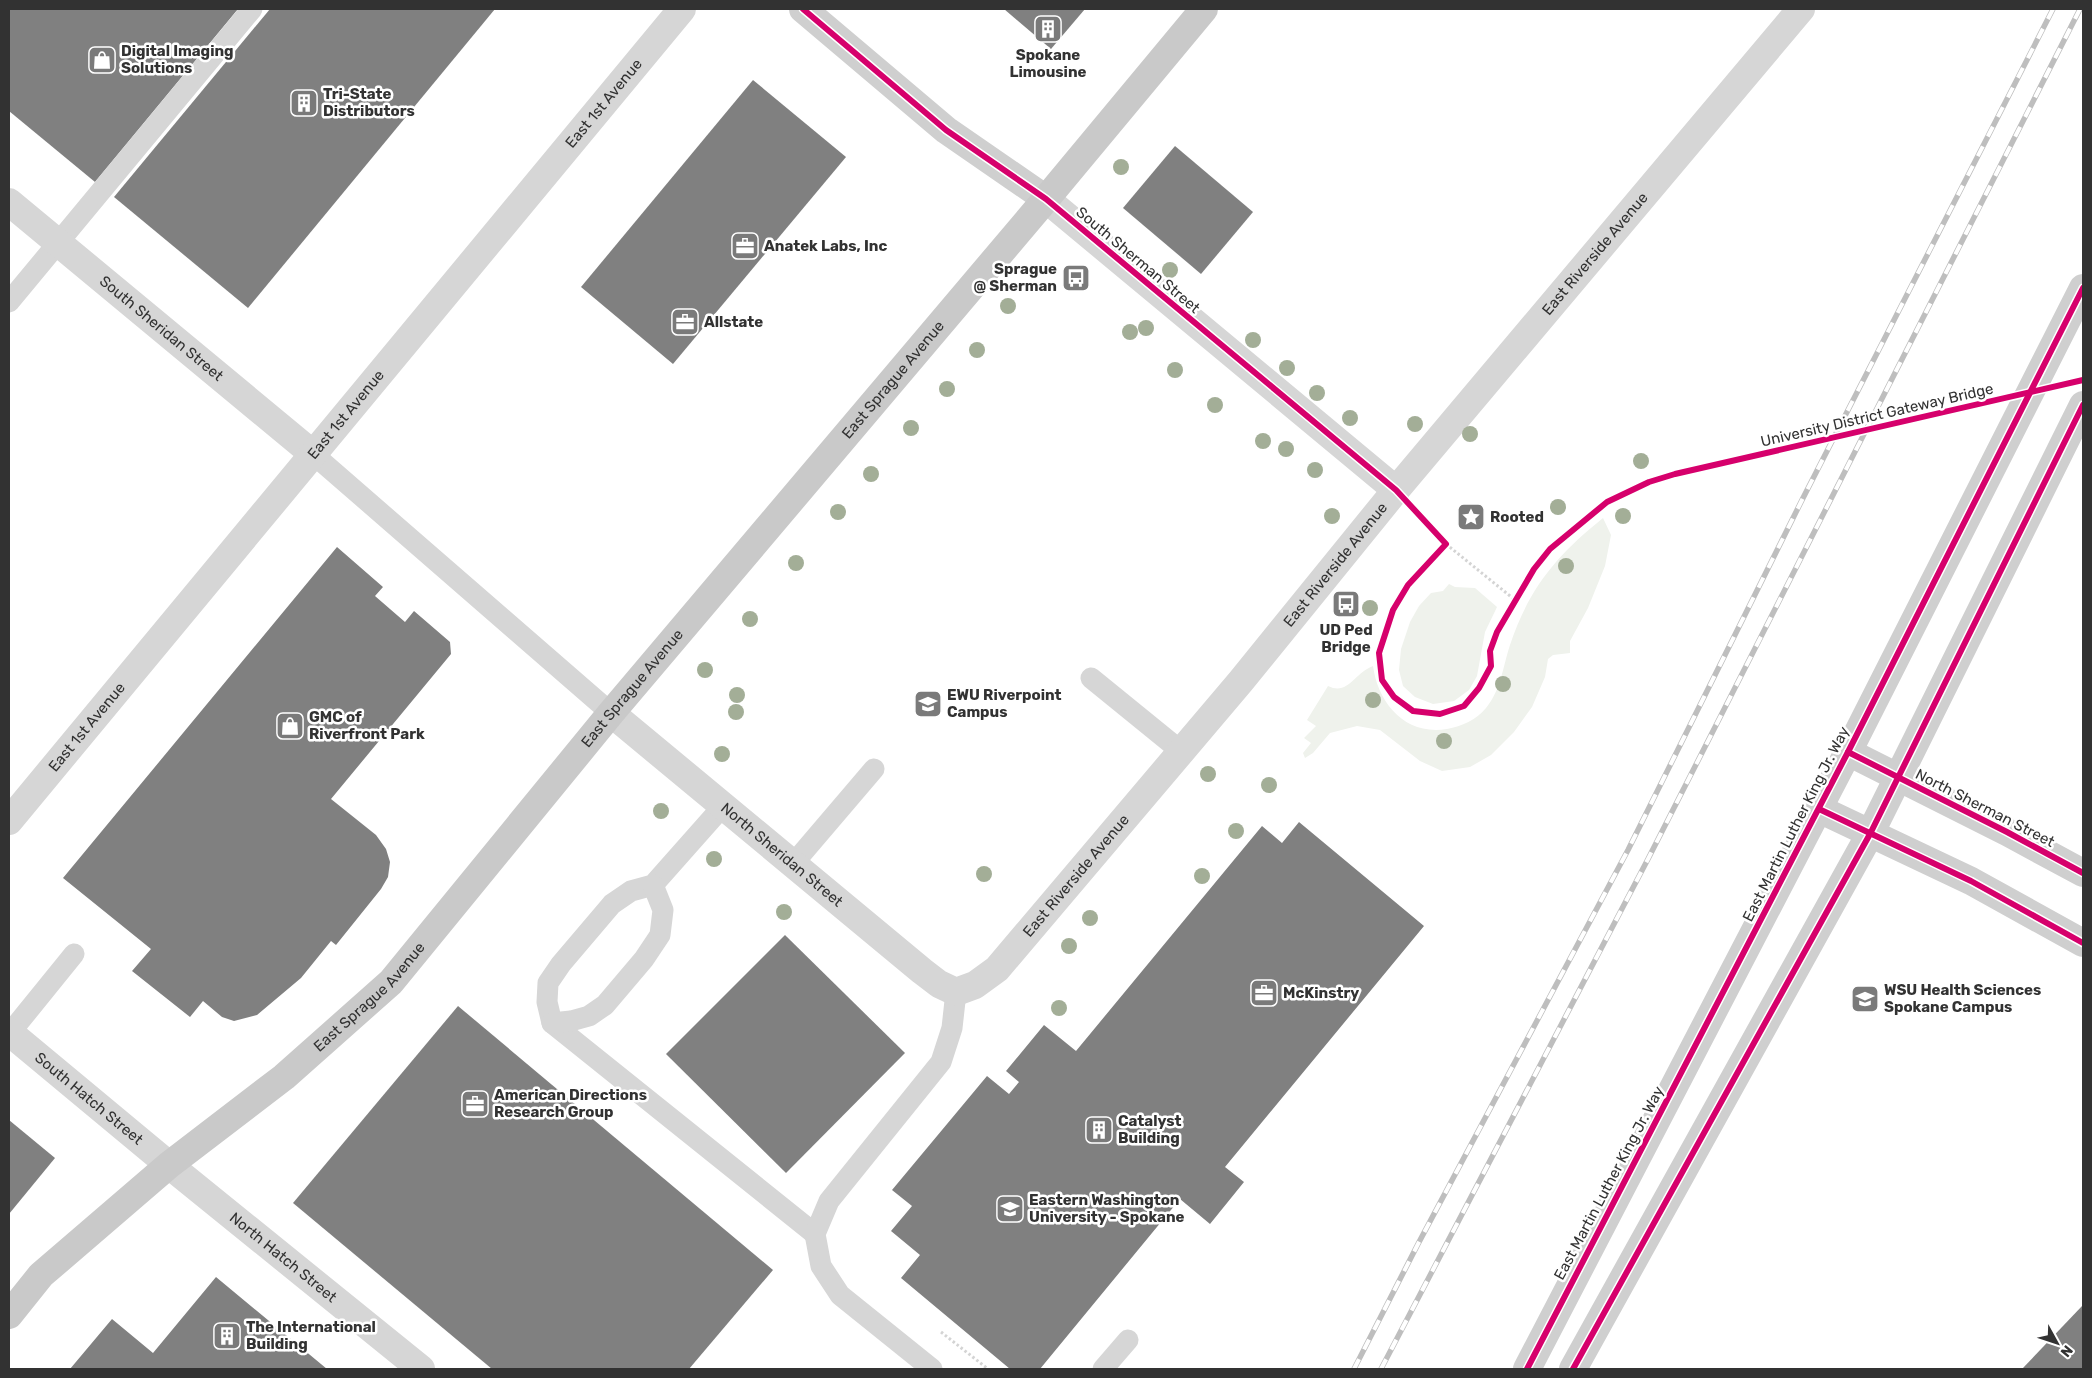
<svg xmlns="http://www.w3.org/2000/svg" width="2092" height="1378" font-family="Rubik,sans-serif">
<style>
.green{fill:#eff2ec}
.building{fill:#808080}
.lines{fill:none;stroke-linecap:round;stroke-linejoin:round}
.path{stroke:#d4d4d4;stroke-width:3;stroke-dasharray:2.5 2.5;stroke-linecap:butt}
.lane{stroke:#d6d6d6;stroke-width:21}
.street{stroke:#d6d6d6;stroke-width:28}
.secondary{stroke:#cfcfcf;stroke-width:28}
.primary{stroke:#c9c9c9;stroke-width:28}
.rail-casing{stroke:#bebebe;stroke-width:5.5}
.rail{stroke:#fff;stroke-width:4;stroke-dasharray:11;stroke-linecap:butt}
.cycleway-casing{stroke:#fff;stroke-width:9}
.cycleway{stroke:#d6006c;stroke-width:6}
.tree{fill:#a3ae97}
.labels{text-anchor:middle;stroke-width:5;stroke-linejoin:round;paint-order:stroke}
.poi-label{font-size:15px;font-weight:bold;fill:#323232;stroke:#fff;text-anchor:start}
.street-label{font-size:15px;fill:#323232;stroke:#fff}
</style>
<rect width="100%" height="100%" fill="#fff"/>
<g class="green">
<path d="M1603,518L1611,535L1605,566L1588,608L1570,641V653L1553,655L1548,659L1545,677L1532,707L1514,732L1491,755L1470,767L1442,771L1420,761L1380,730L1357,726L1330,733L1313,753L1305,758L1303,753L1311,743L1304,738L1316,726L1307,720L1328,686C1348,696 1354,673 1373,666C1378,703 1405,736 1447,729C1462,726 1476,720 1486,708C1501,690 1503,666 1510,645C1529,588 1557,555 1603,518Z"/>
<polygon points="1449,584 1455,587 1475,588 1497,607 1485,632 1477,676 1469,690 1454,701 1433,704 1415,697 1403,686 1399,670 1401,649 1410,622 1419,606 1431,593 1443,591"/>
</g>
<g class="building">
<polygon points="9,9 238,9 95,182 9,111"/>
<polygon points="270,9 495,9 248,308 114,197"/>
<polygon points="1004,9 1085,9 1051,49"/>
<polygon points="753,80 846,157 673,364 581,287"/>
<polygon points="1175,146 1253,212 1201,274 1123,208"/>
<polygon points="337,547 383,587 375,596 405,622 414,611 450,642 451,654 331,799 376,835 386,849 390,862 388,877 381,889 336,945 331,941 301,978 257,1015 234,1021 222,1017 203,1001 190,1017 132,971 151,949 63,878"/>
<polygon points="1299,822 1424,926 1225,1167 1244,1182 1210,1224 1180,1199 1040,1369 1010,1369 901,1278 920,1255 891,1231 912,1206 892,1190 987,1076 1009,1094 1019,1082 1006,1071 1044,1025 1076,1051 1262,826 1282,843"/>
<polygon points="785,935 905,1053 786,1173 666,1054"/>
<polygon points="458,1006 773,1270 689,1369 492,1369 293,1203"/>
<polygon points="9,1120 55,1158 9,1214"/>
<polygon points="216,1277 327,1369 70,1369 112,1319 153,1353"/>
<polygon points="2083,1305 2083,1369 2022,1369"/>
</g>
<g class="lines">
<g class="path">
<polyline points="1446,544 1515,600"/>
<polyline points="941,1332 988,1369"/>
</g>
<g class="lane">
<polyline points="9,302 252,9"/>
<polyline points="313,454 611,713"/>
<polyline points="1091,678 1182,752"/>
<polyline points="723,806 653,885 631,891 612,904 561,964 548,983 547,1002 552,1023 815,1234"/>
<polyline points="793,864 874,769"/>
<polyline points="552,1023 571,1021 589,1016 605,1005 644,959 660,935 663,910 653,885"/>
<polyline points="10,1033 74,954"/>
<polyline points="932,1369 840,1295 821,1266 815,1234 829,1201 941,1062 952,1028 956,992"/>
<polyline points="1103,1369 1128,1340"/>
</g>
<g class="street">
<polyline points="1046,199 1396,490"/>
<path id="s1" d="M9,202L313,454"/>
<path id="s2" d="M611,713L922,971L939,984L956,992L975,985L997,969L1241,681L1396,490L1801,9"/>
<path id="s3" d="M9,821L682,9"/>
<path id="s4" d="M9,1032L169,1165L421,1369"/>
</g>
<g class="secondary">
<polyline points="803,9 946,130 1046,199"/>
<polyline points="1848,752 2007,832 2083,873"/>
<polyline points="1819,809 1971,881 2083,943"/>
<polyline points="1527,1369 1848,752 2083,288"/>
<polyline points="1573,1369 1870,834 2083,405"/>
</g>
<path class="primary" id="s5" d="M9,1315L41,1275L169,1165L284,1077L391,982L611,713L1046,199L1204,9"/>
<defs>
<g id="rail">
<polyline points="1354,1369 1418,1244 1628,850 1802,500 2053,9"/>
<polyline points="1381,1369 1648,859 2080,9"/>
</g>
</defs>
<use href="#rail" class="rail-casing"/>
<use href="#rail" class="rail"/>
<defs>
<g id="cycleway">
<polyline points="803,9 946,130 1046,199 1396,490 1446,544 1408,585 1393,610 1379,653 1382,680 1394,697 1413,711 1440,714 1464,706 1479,688 1491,666 1490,651 1497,632 1534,569 1550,549 1607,502 1649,482 1675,474 2083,380"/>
<polyline points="1848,752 2007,832 2083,873"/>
<polyline points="1819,809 1971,881 2083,943"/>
<polyline points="1527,1369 1848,752 2083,288"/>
<polyline points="1573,1369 1870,834 2083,405"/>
</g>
</defs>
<use href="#cycleway" class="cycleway-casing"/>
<use href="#cycleway" class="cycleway"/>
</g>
<g class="tree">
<circle cx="1121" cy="167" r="8"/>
<circle cx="1170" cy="270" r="8"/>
<circle cx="1008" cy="306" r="8"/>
<circle cx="1146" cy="328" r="8"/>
<circle cx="1130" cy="332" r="8"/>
<circle cx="1253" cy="340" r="8"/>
<circle cx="977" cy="350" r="8"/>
<circle cx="1287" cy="368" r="8"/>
<circle cx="1175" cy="370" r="8"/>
<circle cx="947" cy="389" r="8"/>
<circle cx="1317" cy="393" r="8"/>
<circle cx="1215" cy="405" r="8"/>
<circle cx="1350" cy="418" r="8"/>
<circle cx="1415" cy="424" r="8"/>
<circle cx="911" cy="428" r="8"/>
<circle cx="1470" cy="434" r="8"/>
<circle cx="1263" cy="441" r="8"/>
<circle cx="1286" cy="449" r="8"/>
<circle cx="1641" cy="461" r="8"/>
<circle cx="1315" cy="470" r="8"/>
<circle cx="871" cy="474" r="8"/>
<circle cx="1558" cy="507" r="8"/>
<circle cx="838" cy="512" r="8"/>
<circle cx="1332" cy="516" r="8"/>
<circle cx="1623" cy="516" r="8"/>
<circle cx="796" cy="563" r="8"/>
<circle cx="1566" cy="566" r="8"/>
<circle cx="1370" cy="608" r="8"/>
<circle cx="750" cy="619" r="8"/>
<circle cx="705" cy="670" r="8"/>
<circle cx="1503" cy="684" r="8"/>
<circle cx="737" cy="695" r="8"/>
<circle cx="1373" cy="700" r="8"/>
<circle cx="736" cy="712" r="8"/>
<circle cx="1444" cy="741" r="8"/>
<circle cx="722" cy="754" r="8"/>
<circle cx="1208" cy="774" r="8"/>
<circle cx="1269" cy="785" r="8"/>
<circle cx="661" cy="811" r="8"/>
<circle cx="1236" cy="831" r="8"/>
<circle cx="714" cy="859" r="8"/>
<circle cx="984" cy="874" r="8"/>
<circle cx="1202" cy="876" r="8"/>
<circle cx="784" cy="912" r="8"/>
<circle cx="1090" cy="918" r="8"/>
<circle cx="1069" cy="946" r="8"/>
<circle cx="1059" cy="1008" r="8"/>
</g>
<defs>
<symbol id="building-square" viewBox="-11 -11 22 22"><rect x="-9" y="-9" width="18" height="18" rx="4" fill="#7a7a7a" stroke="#fff"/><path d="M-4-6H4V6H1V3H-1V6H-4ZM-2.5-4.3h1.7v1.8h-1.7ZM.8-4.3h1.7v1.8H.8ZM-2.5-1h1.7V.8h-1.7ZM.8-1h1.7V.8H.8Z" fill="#fff"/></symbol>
<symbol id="shop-square" viewBox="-11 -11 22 22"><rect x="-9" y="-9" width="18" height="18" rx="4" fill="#7a7a7a" stroke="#fff"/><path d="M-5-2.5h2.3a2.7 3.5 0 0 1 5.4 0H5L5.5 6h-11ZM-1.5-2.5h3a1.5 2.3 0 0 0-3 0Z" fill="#fff"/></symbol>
<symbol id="office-square" viewBox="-11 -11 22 22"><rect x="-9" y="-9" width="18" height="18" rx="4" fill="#7a7a7a" stroke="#fff"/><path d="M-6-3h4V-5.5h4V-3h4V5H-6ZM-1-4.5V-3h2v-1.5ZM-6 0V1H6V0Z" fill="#fff"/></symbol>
<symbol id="bus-square" viewBox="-11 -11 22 22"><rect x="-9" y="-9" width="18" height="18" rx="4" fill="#7a7a7a" stroke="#fff"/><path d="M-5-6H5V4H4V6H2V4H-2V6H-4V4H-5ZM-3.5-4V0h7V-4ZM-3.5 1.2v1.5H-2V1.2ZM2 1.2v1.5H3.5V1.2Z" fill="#fff"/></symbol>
<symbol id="sight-square" viewBox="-11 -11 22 22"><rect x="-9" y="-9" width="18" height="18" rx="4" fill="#7a7a7a" stroke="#fff"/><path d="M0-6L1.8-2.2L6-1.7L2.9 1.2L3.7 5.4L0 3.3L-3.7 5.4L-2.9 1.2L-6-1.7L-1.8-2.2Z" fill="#fff"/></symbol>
<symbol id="university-square" viewBox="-11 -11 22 22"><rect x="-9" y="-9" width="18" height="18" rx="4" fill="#7a7a7a" stroke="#fff"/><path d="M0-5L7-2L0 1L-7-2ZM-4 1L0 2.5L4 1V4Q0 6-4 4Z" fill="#fff"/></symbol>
</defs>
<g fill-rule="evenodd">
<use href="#building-square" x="1032" y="13" width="32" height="32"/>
<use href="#shop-square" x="86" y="44" width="32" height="32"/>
<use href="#building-square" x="288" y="87" width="32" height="32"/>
<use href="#office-square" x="729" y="230" width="32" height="32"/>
<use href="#bus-square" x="1060" y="262" width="32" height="32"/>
<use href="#office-square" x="669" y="306" width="32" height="32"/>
<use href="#sight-square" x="1455" y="501" width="32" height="32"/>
<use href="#bus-square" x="1330" y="588" width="32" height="32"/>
<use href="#university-square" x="912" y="688" width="32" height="32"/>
<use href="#shop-square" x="274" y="710" width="32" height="32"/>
<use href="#office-square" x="1248" y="977" width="32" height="32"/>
<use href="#university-square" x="1849" y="983" width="32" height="32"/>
<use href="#office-square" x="459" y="1088" width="32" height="32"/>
<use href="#building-square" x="1083" y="1114" width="32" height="32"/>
<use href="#university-square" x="994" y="1193" width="32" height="32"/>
<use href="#building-square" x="211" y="1320" width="32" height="32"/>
</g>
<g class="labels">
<g class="poi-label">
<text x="121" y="56">Digital Imaging<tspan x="121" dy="17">Solutions</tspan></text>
<text x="1048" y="60" text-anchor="middle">Spokane<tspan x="1048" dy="17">Limousine</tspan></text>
<text x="323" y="99">Tri-State<tspan x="323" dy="17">Distributors</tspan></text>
<text x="764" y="251">Anatek Labs, Inc</text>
<text x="1057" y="274" text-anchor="end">Sprague<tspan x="1057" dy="17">@ Sherman</tspan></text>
<text x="704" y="327">Allstate</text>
<text x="1490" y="522">Rooted</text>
<text x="1346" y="635" text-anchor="middle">UD Ped<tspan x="1346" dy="17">Bridge</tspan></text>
<text x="947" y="700">EWU Riverpoint<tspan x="947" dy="17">Campus</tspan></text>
<text x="309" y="722">GMC of<tspan x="309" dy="17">Riverfront Park</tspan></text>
<text x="1884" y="995">WSU Health Sciences<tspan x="1884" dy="17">Spokane Campus</tspan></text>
<text x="1283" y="998">McKinstry</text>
<text x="494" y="1100">American Directions<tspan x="494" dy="17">Research Group</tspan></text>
<text x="1118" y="1126">Catalyst<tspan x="1118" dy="17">Building</tspan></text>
<text x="1029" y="1205">Eastern Washington<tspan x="1029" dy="17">University - Spokane</tspan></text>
<text x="246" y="1332">The International<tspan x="246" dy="17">Building</tspan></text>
</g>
<g class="street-label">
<text dy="5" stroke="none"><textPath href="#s3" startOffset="932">East 1st Avenue</textPath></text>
<text dy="5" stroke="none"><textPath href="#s2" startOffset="1424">East Riverside Avenue</textPath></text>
<text transform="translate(1138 260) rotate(40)" y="5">South Sherman Street</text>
<text dy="5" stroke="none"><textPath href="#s1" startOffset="198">South Sheridan Street</textPath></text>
<text dy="5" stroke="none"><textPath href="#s5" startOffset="1292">East Sprague Avenue</textPath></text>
<text dy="5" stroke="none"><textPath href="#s3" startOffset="528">East 1st Avenue</textPath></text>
<text transform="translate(1877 415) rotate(-13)" y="5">University District Gateway Bridge</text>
<text dy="5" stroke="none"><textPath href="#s2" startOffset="1019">East Riverside Avenue</textPath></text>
<text dy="5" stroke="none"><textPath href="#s5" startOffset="888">East Sprague Avenue</textPath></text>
<text dy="5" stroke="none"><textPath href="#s3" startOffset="122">East 1st Avenue</textPath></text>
<text transform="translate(1985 808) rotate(27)" y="5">North Sherman Street</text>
<text transform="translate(1796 824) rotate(-63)" y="5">East Martin Luther King Jr. Way</text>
<text dy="5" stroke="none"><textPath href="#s2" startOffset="222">North Sheridan Street</textPath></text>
<text dy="5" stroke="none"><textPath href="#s2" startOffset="614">East Riverside Avenue</textPath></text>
<text dy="5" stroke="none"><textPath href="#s5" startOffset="482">East Sprague Avenue</textPath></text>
<text dy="5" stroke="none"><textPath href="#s4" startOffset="104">South Hatch Street</textPath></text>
<text transform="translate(1609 1183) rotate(-62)" y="5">East Martin Luther King Jr. Way</text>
<text dy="5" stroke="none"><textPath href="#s4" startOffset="355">North Hatch Street</textPath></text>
</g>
</g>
<rect width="2092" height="1378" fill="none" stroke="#323232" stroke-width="20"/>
<g transform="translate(2057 1343) rotate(130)" stroke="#ffffff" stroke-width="4" paint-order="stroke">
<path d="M0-4L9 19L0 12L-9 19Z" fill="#323232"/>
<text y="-8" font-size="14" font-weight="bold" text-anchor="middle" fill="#323232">N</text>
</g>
</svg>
